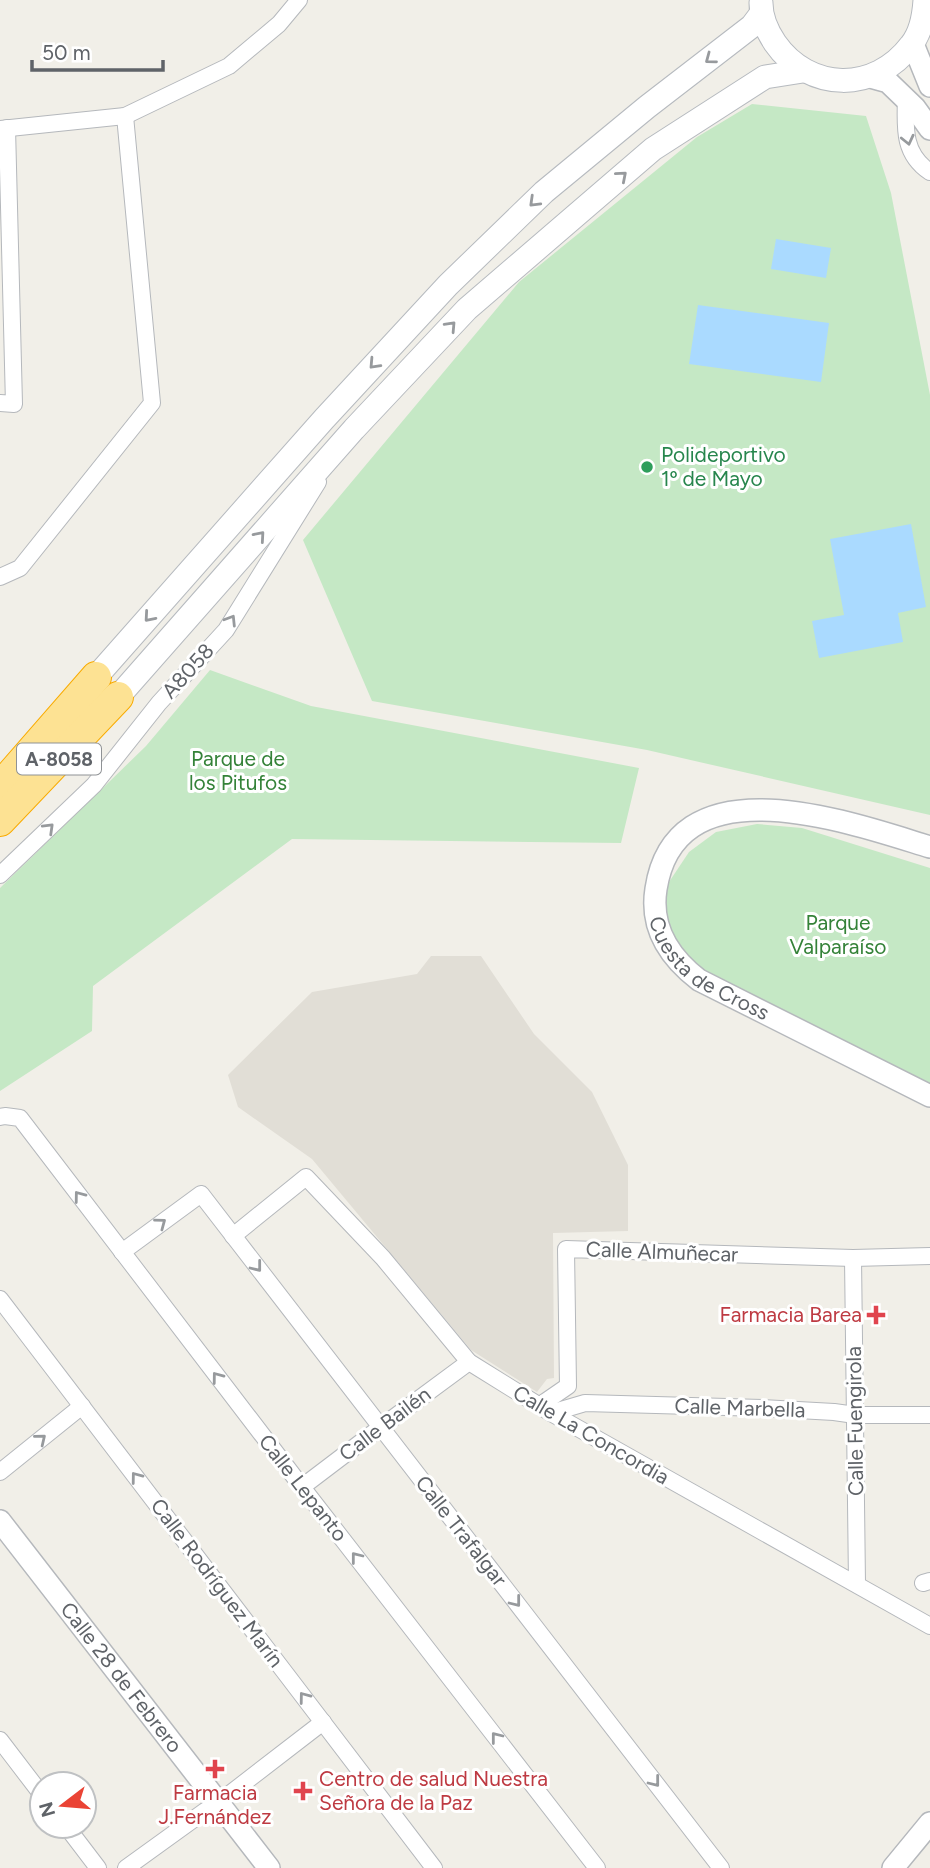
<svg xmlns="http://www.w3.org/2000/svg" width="930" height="1868" font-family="Figtree,sans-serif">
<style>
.education{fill:#e1ded6}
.green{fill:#c5e8c5}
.water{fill:#aadaff}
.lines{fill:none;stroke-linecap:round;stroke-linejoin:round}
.minor-casing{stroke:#b5b8bc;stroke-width:18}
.tertiary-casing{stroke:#b5b8bc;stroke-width:24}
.secondary-casing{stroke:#b6babf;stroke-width:25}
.motorway-casing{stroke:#f9ab00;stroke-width:32}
.minor{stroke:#fff;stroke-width:16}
.tertiary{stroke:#fff;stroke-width:21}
.secondary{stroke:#fff;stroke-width:23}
.motorway{stroke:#fde293;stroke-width:30}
.oneway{stroke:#979a9d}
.leisure-dot{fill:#2e9e5b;stroke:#fff;stroke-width:2.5}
.health-dot{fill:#e0444e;stroke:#fff;stroke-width:2.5}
.labels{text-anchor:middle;stroke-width:6;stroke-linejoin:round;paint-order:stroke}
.shield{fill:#fff;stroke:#8f9295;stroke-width:2}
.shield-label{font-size:19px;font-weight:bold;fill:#5f6368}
.leisure-label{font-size:21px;fill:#27864d;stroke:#fff;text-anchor:start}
.street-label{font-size:21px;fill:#5f6368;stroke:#fff}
.park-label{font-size:21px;fill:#348238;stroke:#fff}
.health-label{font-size:21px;fill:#be3a42;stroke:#fff;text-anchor:end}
</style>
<rect width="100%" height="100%" fill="#f1efe8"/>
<polygon class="education" points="431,956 481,956 534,1034 592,1092 628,1165 628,1231 553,1233 554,1378 547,1379 537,1392 471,1350 312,1159 238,1107 228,1075 312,992 417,974"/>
<g class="green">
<polygon points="752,104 866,116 891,193 930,395 930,815 647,750 372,701 303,540 519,282 697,137"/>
<polygon points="210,670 311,706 639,768 621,843 292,839 93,986 92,1031 0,1091 0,888 146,746"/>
<polygon points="757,824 802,828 930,868 930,1086 704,970 687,954 672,933 665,909 665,888 689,852 716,832"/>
</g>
<g class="water">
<polygon points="776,239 831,248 826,278 771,269"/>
<polygon points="698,305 829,323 821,382 689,364"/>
<polygon points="911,524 926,607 898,613 903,642 819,658 812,621 844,615 830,539"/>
</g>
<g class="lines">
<defs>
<g id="minor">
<path d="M906,99C905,128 903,154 930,172"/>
<polyline points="0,129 125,116 229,66 279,24 299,0"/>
<polyline points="0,403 14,404 7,128"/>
<polyline points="0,577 20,568 152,403 125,116"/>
<polyline points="0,875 94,785 159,703 226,630 318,482"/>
<polyline points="0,1117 5,1116 20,1118 302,1487 597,1868"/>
<polyline points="233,1236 306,1177 383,1258 469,1362 551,1413 930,1626"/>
<polyline points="122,1252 201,1194 721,1868"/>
<polyline points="853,1258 857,1584"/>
<polyline points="0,1299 434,1868"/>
<polyline points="539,1406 568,1386 566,1249 853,1258 930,1256"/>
<polyline points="551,1413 585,1403 762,1408 834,1412 855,1415 930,1415"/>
<polyline points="0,1472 82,1406"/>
<polyline points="302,1487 381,1427 469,1362"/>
<polyline points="923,1583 930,1581"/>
<polyline points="0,1740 42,1795"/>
<polyline points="66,1826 98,1868"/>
<polyline points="126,1868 205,1811 218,1803 323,1722"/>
</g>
<g id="tertiary">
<polyline points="913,44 930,86"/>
<polyline points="870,77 888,82 915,108 930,129"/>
<path id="s1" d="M930,847C851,823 676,759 656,889C650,927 669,957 699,980L930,1096"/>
<path id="s2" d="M0,1521L269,1868"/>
<polyline points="893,1868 930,1823"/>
</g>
<g id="secondary">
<path d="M761,3C761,18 767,31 775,43C809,92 875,93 911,45C921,33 924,16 925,0"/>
<polyline points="96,677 324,419 448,285 544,192 647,107 752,26 761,14"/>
<polyline points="118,697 354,429 467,309 653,149 765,77 803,71"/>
</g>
<g id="motorway">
<polyline points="0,787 96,677"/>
<polyline points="0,821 118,697"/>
</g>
</defs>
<use href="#minor" class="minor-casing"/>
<use href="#tertiary" class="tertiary-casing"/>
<use href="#secondary" class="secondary-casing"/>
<use href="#motorway" class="motorway-casing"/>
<use href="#minor" class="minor"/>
<use href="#tertiary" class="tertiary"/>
<use href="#secondary" class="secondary"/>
<use href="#motorway" class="motorway"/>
</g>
<defs><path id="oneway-chevron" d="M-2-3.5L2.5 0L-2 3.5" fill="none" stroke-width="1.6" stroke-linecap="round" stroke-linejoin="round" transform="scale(1.75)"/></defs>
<g class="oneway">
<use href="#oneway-chevron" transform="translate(710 59) rotate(143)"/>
<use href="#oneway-chevron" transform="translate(908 140) rotate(77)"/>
<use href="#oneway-chevron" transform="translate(622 176) rotate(-41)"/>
<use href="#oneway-chevron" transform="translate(534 202) rotate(136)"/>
<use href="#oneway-chevron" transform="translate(451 326) rotate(-47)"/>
<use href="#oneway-chevron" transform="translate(374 364) rotate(133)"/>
<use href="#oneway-chevron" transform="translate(260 536) rotate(-49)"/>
<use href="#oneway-chevron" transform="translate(149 617) rotate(131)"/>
<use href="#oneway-chevron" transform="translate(231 620) rotate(-58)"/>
<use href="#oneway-chevron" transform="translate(49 828) rotate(-44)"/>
<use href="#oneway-chevron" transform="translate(79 1196) rotate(-127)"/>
<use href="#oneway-chevron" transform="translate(161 1223) rotate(-37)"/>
<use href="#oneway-chevron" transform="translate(257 1267) rotate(52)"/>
<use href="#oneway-chevron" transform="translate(217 1377) rotate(-127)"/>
<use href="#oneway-chevron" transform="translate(41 1439) rotate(-39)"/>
<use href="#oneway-chevron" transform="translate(136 1477) rotate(-127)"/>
<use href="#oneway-chevron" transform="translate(356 1557) rotate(-128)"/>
<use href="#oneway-chevron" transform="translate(516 1602) rotate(52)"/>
<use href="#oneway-chevron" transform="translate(304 1697) rotate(-127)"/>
<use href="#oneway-chevron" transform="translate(496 1737) rotate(-128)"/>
<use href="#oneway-chevron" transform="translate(655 1782) rotate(52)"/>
</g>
<circle class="leisure-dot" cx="647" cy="467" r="7"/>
<g class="health-dot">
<path d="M872.5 1304.5h7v7h7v7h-7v7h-7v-7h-7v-7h7z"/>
<path d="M211.5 1758.5h7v7h7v7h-7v7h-7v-7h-7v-7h7z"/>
<path d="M299.5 1780.5h7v7h7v7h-7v7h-7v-7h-7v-7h7z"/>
</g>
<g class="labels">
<rect class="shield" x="17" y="743.5" width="84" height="31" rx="5"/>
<g class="shield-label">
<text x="59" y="766">A-8058</text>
</g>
<g class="leisure-label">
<text x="661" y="462">Polideportivo<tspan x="661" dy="24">1º de Mayo</tspan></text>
</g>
<g class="street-label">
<text transform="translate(188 671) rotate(-48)" y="7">A8058</text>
<text dy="7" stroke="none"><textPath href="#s1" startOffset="425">Cuesta de Cross</textPath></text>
<text transform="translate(662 1252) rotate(2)" y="7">Calle Almuñecar</text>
<text transform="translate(740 1408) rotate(2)" y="7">Calle Marbella</text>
<text transform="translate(855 1421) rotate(-91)" y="7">Calle Fuengirola</text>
<text transform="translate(385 1424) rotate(-37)" y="7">Calle Bailén</text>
<text transform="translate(591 1435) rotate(30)" y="7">Calle La Concordia</text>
<text transform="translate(303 1488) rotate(52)" y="7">Calle Lepanto</text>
<text transform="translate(461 1531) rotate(52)" y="7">Calle Trafalgar</text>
<text transform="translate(217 1583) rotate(53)" y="7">Calle Rodríguez Marín</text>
<text dy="7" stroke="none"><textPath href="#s2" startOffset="198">Calle 28 de Febrero</textPath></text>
</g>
<g class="park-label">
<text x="238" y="766">Parque de<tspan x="238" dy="24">los Pitufos</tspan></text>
<text x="838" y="930">Parque<tspan x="838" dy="24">Valparaíso</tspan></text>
</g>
<g class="health-label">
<text x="862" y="1322">Farmacia Barea</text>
<text x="319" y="1786" text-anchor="start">Centro de salud Nuestra<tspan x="319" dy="24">Señora de la Paz</tspan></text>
<text x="215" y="1800" text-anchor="middle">Farmacia<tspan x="215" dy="24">J.Fernández</tspan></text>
</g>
</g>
<g transform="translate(63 1805) rotate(254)"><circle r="33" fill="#ffffff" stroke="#bfc1c3" stroke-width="2"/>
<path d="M0-5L12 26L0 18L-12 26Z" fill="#ea4335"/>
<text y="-10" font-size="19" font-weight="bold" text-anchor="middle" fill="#5f6368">N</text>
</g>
<path d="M32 60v10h131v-10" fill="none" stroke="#5f6368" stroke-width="3.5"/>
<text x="42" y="60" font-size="21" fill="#5f6368" stroke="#ffffff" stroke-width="5" paint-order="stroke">50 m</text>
</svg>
